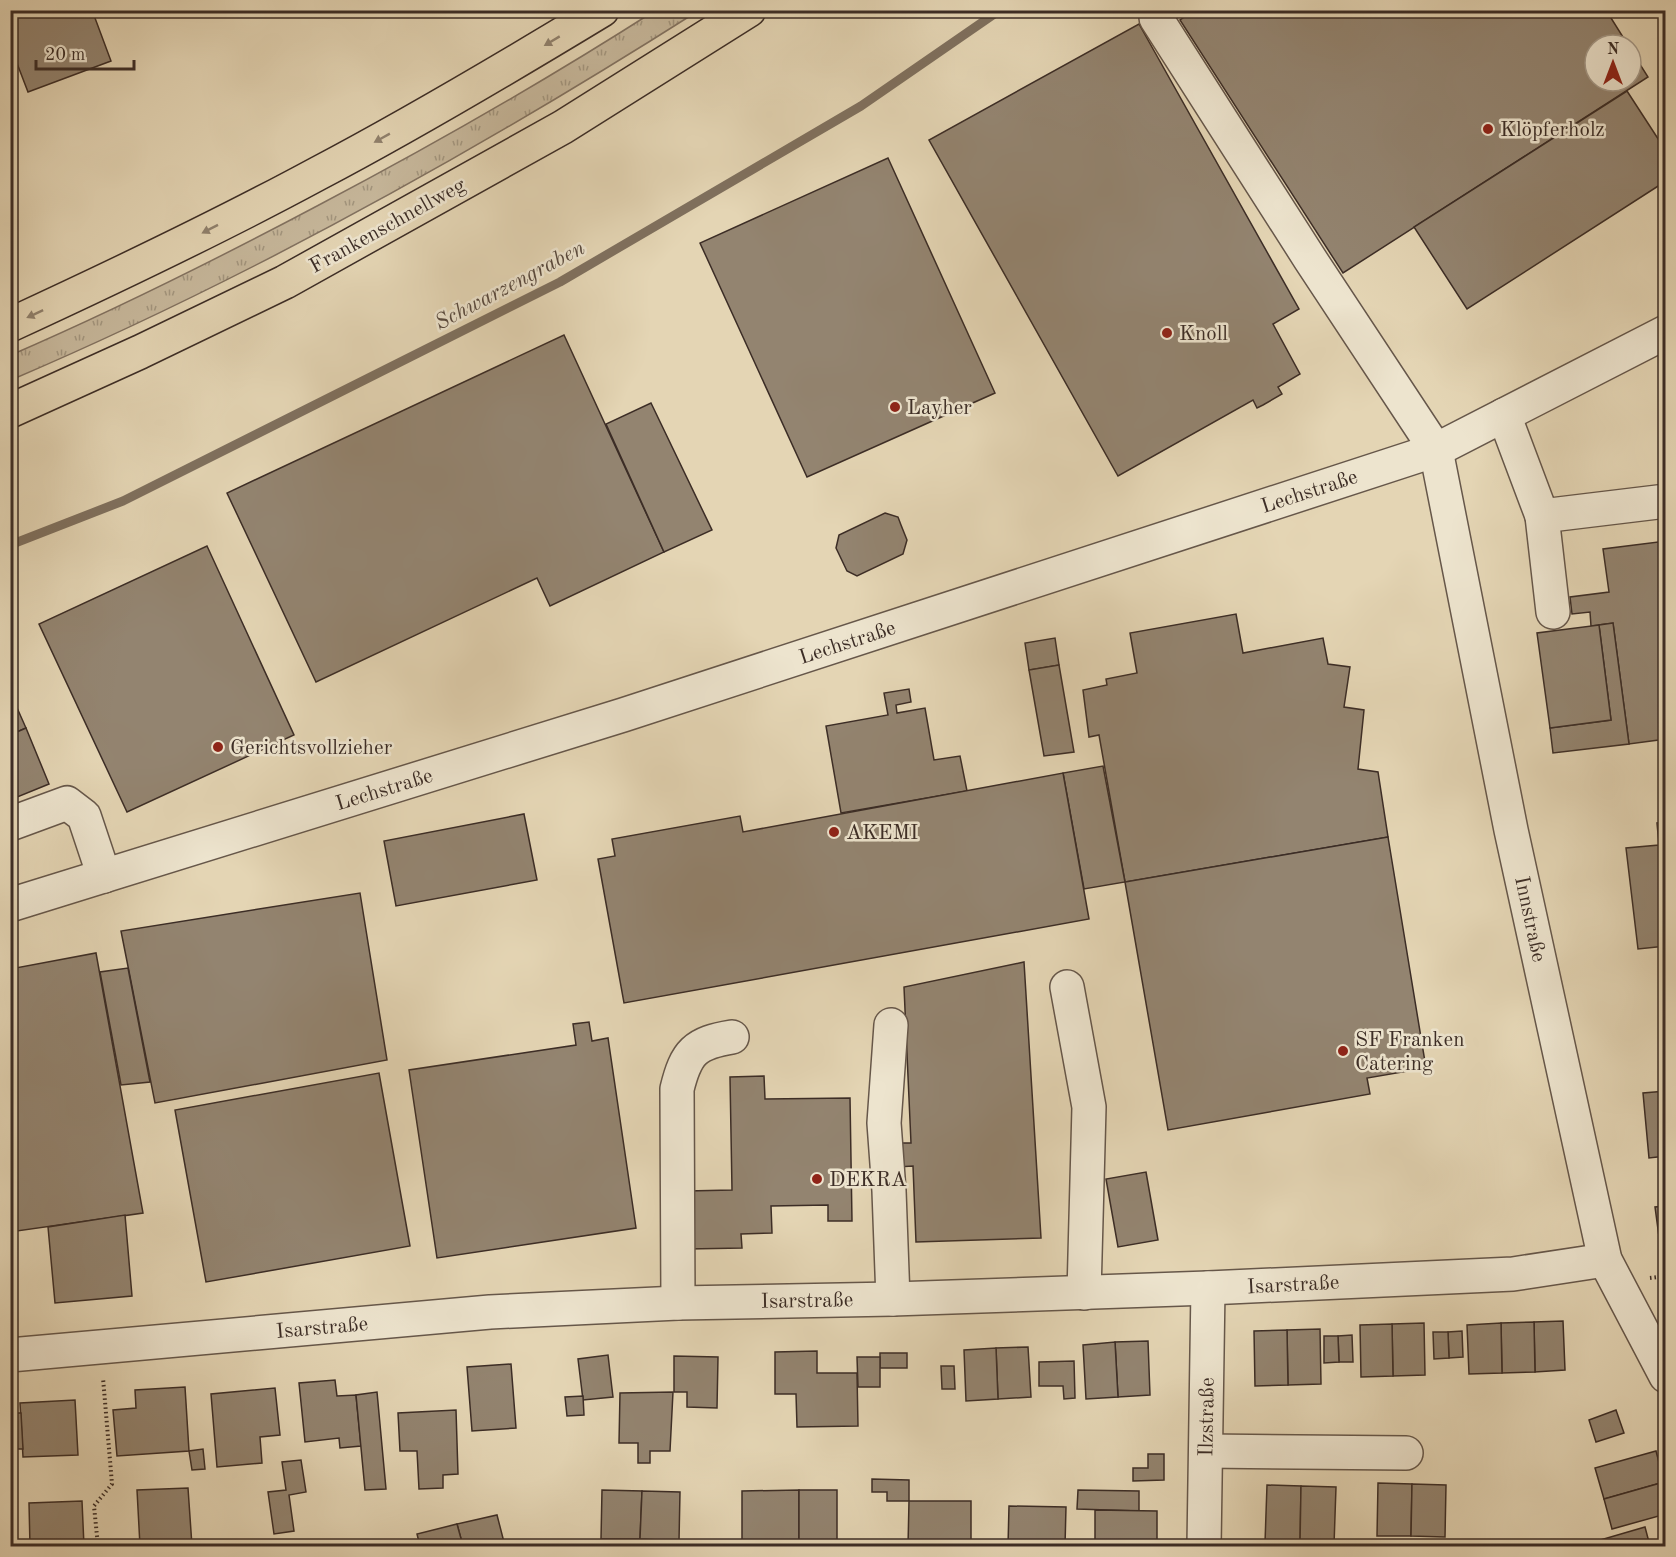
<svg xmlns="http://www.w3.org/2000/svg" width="1676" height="1557" font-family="'Old Standard TT',serif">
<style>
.grass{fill:url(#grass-tufts);stroke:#827261;stroke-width:1.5}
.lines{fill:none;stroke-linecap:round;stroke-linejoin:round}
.stream{stroke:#7f705e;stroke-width:9}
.building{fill:#938470;stroke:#3c2d26;stroke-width:1.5}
.minor-casing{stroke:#66574a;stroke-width:36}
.highway-casing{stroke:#3c2d26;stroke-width:36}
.path{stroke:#3c2d26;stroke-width:4;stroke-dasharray:1.5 3;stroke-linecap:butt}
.minor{stroke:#ede4ce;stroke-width:33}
.highway{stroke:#e4d5b4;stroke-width:33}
.oneway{fill:#90816d}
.poi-dot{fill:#8f2418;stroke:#ede4ce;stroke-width:2}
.labels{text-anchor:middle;stroke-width:5;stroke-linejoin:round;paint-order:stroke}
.poi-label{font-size:21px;fill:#3c2d26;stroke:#ede4ce;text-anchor:start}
.street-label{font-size:21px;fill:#3c2d26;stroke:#ede4ce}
.water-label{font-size:22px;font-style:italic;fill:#58493e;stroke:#ede4ce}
</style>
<defs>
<pattern id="grass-tufts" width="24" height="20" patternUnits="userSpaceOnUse" patternTransform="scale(1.5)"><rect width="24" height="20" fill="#c7b89c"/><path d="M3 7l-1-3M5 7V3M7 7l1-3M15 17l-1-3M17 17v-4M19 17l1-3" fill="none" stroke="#a3967f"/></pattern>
</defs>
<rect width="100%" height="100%" fill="#e4d5b4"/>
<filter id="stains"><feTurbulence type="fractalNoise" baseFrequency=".00333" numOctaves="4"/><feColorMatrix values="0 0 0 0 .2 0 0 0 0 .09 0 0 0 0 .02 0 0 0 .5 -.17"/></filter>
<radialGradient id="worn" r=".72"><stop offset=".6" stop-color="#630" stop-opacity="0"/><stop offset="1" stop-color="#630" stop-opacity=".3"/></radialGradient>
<path class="grass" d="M656,10L698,11C479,150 250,278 11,380V355C115,310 217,259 317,206C433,145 545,81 656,10Z"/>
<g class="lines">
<polyline class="stream" points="10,545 123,501 560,282 861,106 1000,10"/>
</g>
<g class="building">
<polygon points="10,10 92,10 111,61 28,92 10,45"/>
<polygon points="1195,10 1606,10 1628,45 1595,45 1595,81 1631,81 1631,50 1648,77 1343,273 1180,20"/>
<polygon points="1139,24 1299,309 1273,324 1300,374 1278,387 1282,394 1263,405 1257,408 1253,400 1118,476 929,140"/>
<polygon points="1627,91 1666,151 1666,181 1467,309 1414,227"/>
<polygon points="888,158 995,393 807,477 700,243"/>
<polygon points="564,335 664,552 550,606 537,578 316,682 227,493"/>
<polygon points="651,403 712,530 664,552 606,424"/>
<polygon points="885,513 898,517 901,525 907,540 903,554 857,576 847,571 836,548 839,535"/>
<polygon points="1666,541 1666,739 1629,744 1613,623 1591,626 1590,612 1572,614 1570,597 1609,592 1603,549"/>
<polygon points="207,546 294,735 127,812 39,624"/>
<polygon points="1236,614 1243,653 1323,638 1328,664 1350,667 1344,707 1364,710 1358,769 1378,772 1388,837 1125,882 1099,735 1089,737 1083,690 1107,685 1106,679 1137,673 1130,633"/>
<polygon points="1613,623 1629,744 1553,753 1550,728 1611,720 1599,625"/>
<polygon points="1599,625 1611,720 1550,728 1537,633"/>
<polygon points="1055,638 1059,665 1029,670 1025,643"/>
<polygon points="1059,665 1074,752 1044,756 1029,670"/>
<polygon points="909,689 911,702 896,705 897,713 925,708 934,760 960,756 967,791 841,813 826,726 888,715 884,693"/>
<polygon points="10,692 26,728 10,735"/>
<polygon points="26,728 49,784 10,800 10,735"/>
<polygon points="1103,766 1125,882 1084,889 1063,773"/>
<polygon points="1063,773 1089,919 624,1003 598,859 615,856 612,839 740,816 743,832"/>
<polygon points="524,814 537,880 396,906 384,841"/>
<polygon points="1666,822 1666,946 1638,949 1626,848 1659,845 1657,823"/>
<polygon points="1388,837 1426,1068 1367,1078 1370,1094 1168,1130 1125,882"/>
<polygon points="360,893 387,1060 155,1103 121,931"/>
<polygon points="96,953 143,1213 10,1232 10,969"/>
<polygon points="1024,962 1041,1238 916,1242 913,1166 897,1167 896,1143 911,1143 904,987"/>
<polygon points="128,968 150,1082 121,1085 100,972"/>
<polygon points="589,1022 592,1041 608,1038 636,1228 437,1258 409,1070 576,1045 573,1024"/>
<polygon points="379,1073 410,1246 206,1282 175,1110"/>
<polygon points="764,1076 765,1099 850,1098 852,1221 828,1221 828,1205 771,1206 772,1233 741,1234 742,1248 688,1249 687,1191 732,1190 730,1077"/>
<polygon points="1666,1091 1666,1156 1649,1158 1643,1093"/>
<polygon points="1146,1172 1158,1240 1118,1247 1106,1179"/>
<polygon points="1666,1206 1666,1258 1662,1259 1655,1207"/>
<polygon points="125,1215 132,1296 55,1303 48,1227"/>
<polygon points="1563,1321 1565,1370 1535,1372 1534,1322"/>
<polygon points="1534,1322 1535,1372 1502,1373 1501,1323"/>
<polygon points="1424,1323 1425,1375 1393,1376 1392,1324"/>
<polygon points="1501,1323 1502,1373 1469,1374 1467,1325"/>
<polygon points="1392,1324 1393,1376 1361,1377 1360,1325"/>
<polygon points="1320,1329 1321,1384 1288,1385 1287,1330"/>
<polygon points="1287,1330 1288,1385 1255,1386 1254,1331"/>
<polygon points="1462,1331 1463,1357 1449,1358 1448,1332"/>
<polygon points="1433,1332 1448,1332 1449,1358 1434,1359"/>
<polygon points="1352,1335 1353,1362 1339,1362 1338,1336"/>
<polygon points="1324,1336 1338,1336 1339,1362 1324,1363"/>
<polygon points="1148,1341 1150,1395 1118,1397 1115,1342"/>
<polygon points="1115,1342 1118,1397 1086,1399 1083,1345"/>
<polygon points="1028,1347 1031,1397 998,1399 996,1348"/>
<polygon points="996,1348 998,1399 966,1401 964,1350"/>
<polygon points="817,1351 817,1373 857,1373 858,1426 797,1427 796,1394 775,1394 775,1352"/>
<rect x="880" y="1353" width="27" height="15"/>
<polygon points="608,1355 613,1397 583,1400 578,1359"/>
<polygon points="674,1356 718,1357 717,1408 687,1407 687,1392 674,1392"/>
<polygon points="857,1357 880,1357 880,1387 858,1387"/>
<polygon points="1074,1361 1075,1398 1064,1399 1063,1386 1039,1386 1039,1362"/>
<polygon points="511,1364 516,1428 472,1431 467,1367"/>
<polygon points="941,1366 954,1366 955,1389 942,1389"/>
<polygon points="335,1380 337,1396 356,1395 361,1446 340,1448 339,1438 305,1442 299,1383"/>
<polygon points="185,1387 189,1451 117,1456 113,1410 136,1408 135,1390"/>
<polygon points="275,1388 280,1435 260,1437 262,1463 217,1467 211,1394"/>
<polygon points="377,1392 386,1489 365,1490 356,1395"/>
<polygon points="673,1392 670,1451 650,1451 650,1463 638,1463 638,1443 619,1443 620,1393"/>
<polygon points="583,1396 584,1415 567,1416 565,1397"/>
<polygon points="75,1400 78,1455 23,1457 20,1403"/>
<polygon points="456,1410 458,1474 443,1475 443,1488 419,1489 417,1451 400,1451 398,1413"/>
<polygon points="1616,1410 1624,1433 1596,1442 1589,1420"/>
<polygon points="10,1413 21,1413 23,1449 10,1449"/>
<polygon points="203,1449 205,1469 192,1470 189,1451"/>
<polygon points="1656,1451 1664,1482 1604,1499 1595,1468"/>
<polygon points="1148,1454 1164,1454 1164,1480 1133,1481 1133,1468 1148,1468"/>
<polygon points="301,1460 306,1492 289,1495 294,1531 274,1534 268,1492 286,1490 282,1462"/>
<polygon points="872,1479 909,1480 909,1501 887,1501 887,1492 872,1492"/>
<polygon points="1664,1482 1666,1514 1612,1529 1604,1499"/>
<polygon points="1378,1483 1412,1484 1411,1536 1377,1536"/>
<polygon points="1412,1484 1446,1485 1445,1537 1411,1536"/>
<polygon points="1267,1485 1301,1486 1300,1544 1265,1543"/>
<polygon points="1301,1486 1336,1487 1334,1545 1300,1544"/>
<polygon points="188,1488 192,1546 140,1546 137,1490"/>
<polygon points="602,1490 642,1491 640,1539 601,1539"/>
<polygon points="799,1490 799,1545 742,1545 742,1491"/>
<rect x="799" y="1490" width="38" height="55"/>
<polygon points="1078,1490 1139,1491 1139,1511 1077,1509"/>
<polygon points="642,1491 680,1492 679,1541 640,1539"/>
<polygon points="82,1501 84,1546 30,1546 29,1503"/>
<polygon points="909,1501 971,1501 971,1546 908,1546"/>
<polygon points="1009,1506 1066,1507 1065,1546 1008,1546"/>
<polygon points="1095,1510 1157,1511 1157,1546 1095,1546"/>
<polygon points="497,1515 505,1546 463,1546 457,1524"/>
<polygon points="457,1524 463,1546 420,1546 417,1534"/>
<polygon points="1645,1527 1650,1546 1583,1546 1583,1545"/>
</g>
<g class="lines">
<defs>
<g id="minor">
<polyline points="1156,10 1156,18 1310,259 1436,450 1511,830 1605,1260 1666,1376"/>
<polyline points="1504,415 1542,516 1666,501"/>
<polyline points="1542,516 1553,612"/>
<polyline points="10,824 67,803 84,816 104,876"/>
<polyline points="10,905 623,715 1436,450 1666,332"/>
<polyline points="1067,987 1089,1107 1084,1293"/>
<polyline points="891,1025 884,1123 889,1191 893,1299"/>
<path d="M678,1303L677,1089C686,1052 695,1043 732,1037"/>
<polyline points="10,1355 490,1312 678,1303 893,1299 1208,1288 1513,1274 1605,1260"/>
<polyline points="1206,1451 1406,1453"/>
<polyline points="1204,1546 1208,1288"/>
</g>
<g id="highway">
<path d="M10,325C114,277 217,228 317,174C414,123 508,67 602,10"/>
<polyline points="10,411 140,352 285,282 563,127 749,10"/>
</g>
</defs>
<use href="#minor" class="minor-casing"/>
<use href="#highway" class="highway-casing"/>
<g class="path">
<polyline points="1650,1278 1666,1276"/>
<polyline points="98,1546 94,1506 112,1484 103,1378"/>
</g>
<use href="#minor" class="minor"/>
<use href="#highway" class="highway"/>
</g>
<defs><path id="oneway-solid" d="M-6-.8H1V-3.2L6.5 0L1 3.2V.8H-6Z" transform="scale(1.5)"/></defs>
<g class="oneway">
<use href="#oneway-solid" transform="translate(552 41) rotate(149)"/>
<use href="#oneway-solid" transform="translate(382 138) rotate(151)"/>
<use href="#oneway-solid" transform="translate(210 229) rotate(153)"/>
<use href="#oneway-solid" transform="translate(35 314) rotate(155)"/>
</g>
<g class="poi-dot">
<circle cx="1488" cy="129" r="6"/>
<circle cx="1167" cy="333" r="6"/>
<circle cx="895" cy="407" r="6"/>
<circle cx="218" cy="747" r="6"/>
<circle cx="834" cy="832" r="6"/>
<circle cx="1343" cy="1051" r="6"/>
<circle cx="817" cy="1179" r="6"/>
</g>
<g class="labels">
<g class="poi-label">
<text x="1500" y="136">Klöpferholz</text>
<text x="1179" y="340">Knoll</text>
<text x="907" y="414">Layher</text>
<text x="230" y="754">Gerichtsvollzieher</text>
<text x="846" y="839">AKEMI</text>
<text x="1355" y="1046">SF Franken<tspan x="1355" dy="24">Catering</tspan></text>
<text x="829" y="1186">DEKRA</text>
</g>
<g class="street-label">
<text transform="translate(387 225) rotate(-29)" y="7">Frankenschnellweg</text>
<text transform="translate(1309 491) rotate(-18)" y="7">Lechstraße</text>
<text transform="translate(847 642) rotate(-18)" y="7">Lechstraße</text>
<text transform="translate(384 789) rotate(-17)" y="7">Lechstraße</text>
<text transform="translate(1531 919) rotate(78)" y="7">Innstraße</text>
<text transform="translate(1293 1284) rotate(-3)" y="7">Isarstraße</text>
<text transform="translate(807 1300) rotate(-1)" y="7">Isarstraße</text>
<text transform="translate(322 1327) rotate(-5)" y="7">Isarstraße</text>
<text transform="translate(1206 1417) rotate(-89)" y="7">Ilzstraße</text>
</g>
<g class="water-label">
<text transform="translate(509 284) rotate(-28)" y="8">Schwarzengraben</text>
</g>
</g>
<rect width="1676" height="1557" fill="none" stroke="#e4d5b4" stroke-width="36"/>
<rect x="12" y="12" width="1652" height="1533" fill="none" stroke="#3c2d26" stroke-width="3"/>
<rect x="18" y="18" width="1640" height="1521" fill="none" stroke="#3c2d26" stroke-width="1.5"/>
<g transform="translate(1613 63)"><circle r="28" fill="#ede4ce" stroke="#a69b8b" stroke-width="1.5"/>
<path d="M0-4.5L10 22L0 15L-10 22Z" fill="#8f2418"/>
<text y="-9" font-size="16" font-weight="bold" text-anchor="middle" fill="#3c2d26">N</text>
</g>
<path d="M36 60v9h98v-9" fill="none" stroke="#3c2d26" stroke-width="3"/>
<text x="45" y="60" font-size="18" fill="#3c2d26" stroke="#ede4ce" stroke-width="4.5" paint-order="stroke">20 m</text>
<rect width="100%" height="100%" filter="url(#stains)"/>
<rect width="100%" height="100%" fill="url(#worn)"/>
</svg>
